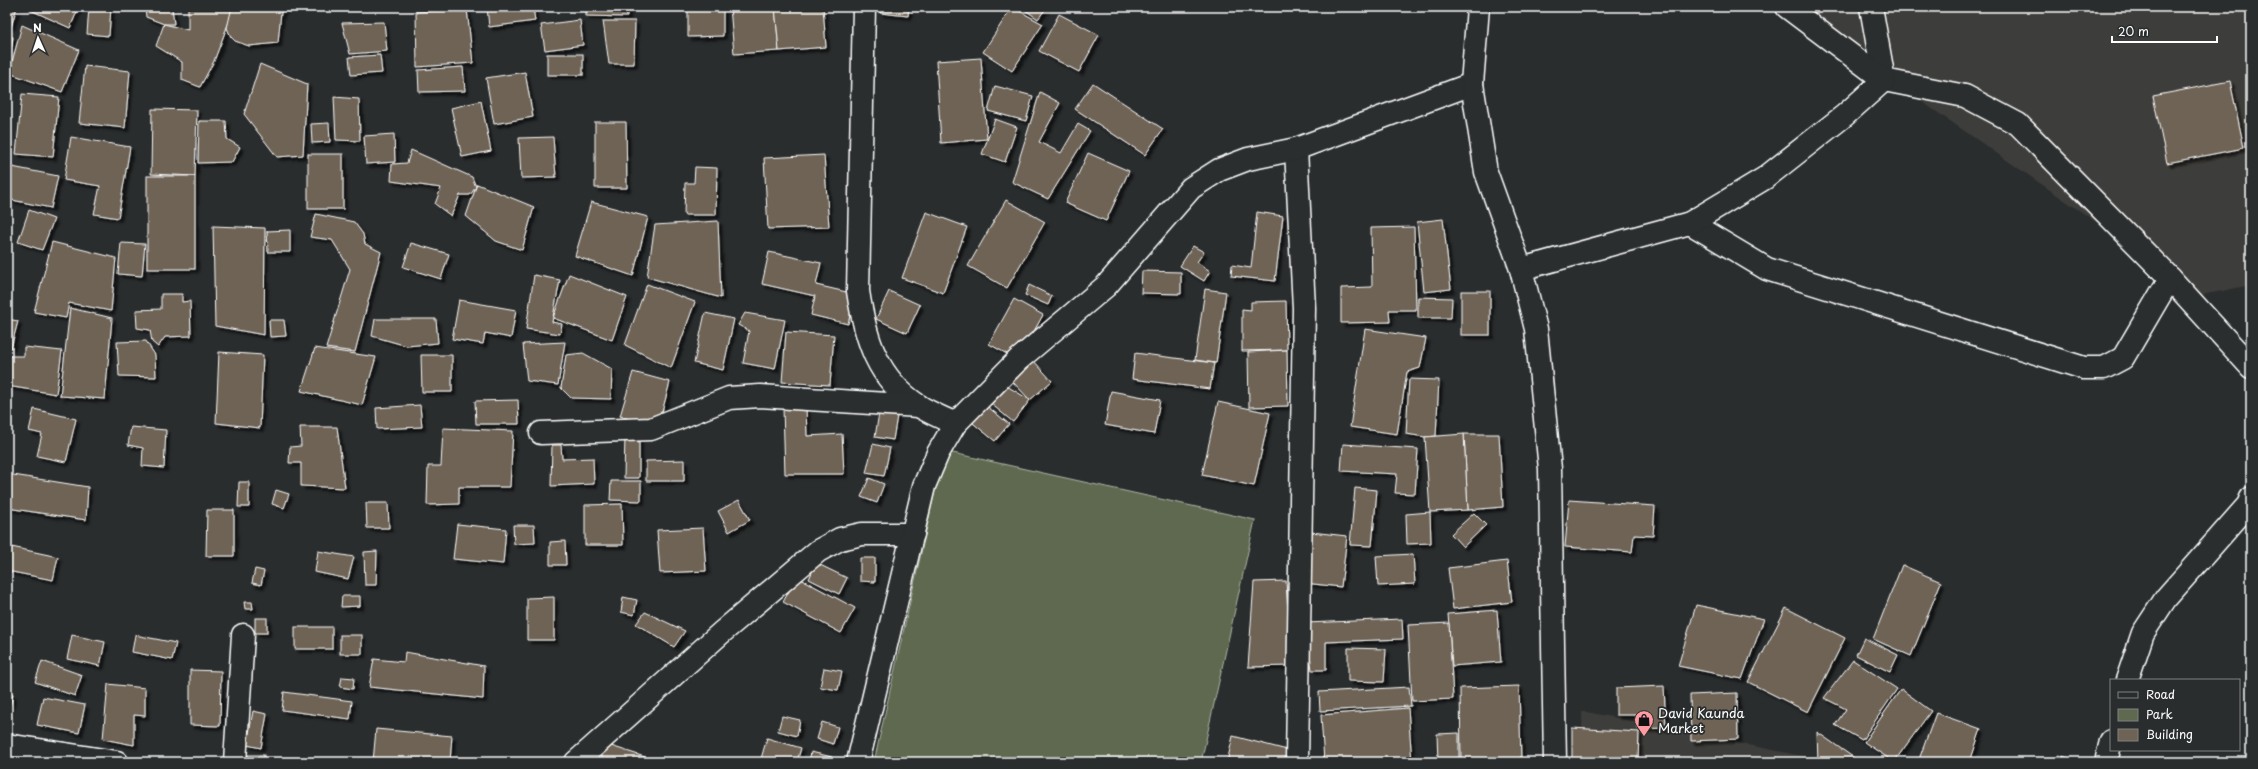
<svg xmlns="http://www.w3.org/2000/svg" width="2258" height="769" font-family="'Playpen Sans',sans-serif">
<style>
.built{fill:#3e3d3a}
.green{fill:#5e6950;stroke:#aeb4a8}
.building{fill:#6e6355;stroke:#fff;filter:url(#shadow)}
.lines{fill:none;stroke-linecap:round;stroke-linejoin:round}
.street-casing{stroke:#fff;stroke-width:25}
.secondary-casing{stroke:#fff;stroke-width:25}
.street{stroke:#2a2d2e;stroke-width:22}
.secondary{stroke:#2a2d2e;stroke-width:22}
.labels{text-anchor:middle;stroke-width:3.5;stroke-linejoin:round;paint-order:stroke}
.poi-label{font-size:13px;fill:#fff;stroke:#2a2d2e;text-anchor:start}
</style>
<defs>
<filter id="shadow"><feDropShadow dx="3.5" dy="3.5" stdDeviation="1" flood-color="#0009"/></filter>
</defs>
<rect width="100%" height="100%" fill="#2a2d2e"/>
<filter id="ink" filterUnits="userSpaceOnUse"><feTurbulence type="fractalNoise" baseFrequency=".025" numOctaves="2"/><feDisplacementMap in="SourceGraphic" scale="8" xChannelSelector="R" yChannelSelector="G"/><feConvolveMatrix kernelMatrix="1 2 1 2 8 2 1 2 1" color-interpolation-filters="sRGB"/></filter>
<g filter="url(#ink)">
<g class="built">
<polygon points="1785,7 2251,7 2251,285 2202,295"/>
<polygon points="1582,711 1831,762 1583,762"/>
</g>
<polygon class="green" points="944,451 1255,520 1201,762 874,762"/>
<g class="building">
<polygon points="7,7 17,7 11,27 7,26"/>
<polygon points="24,7 79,7 70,28"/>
<polygon points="89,7 111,7 109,36 87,34"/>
<polygon points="145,7 172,7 174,24 164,24 146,17"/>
<polygon points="188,7 232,7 230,19 214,61 200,87 182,80 182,62 156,46 164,24 188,30"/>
<polygon points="232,7 288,7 281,12 278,43 249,46 235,41 231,37 227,28"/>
<polygon points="487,7 533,7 535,21 489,27"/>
<polygon points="586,7 627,7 627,17 586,16"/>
<polygon points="688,7 723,7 723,36 688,37"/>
<polygon points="730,7 775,7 779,51 734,54"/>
<polygon points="775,7 823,7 826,47 779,51"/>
<polygon points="881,7 909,7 908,16 880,13"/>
<polygon points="1012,7 1043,24 1012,71 983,52"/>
<polygon points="1021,7 1047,7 1038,19"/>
<polygon points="467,9 473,63 417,67 416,12"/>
<polygon points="1059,14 1099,35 1079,72 1039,51"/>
<polygon points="580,20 583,45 545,50 541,25"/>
<polygon points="603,21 635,21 634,64 609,64"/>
<polygon points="384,22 387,51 350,54 342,23"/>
<polygon points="22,25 79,50 62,92 9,73"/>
<polygon points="7,36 13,37 7,79"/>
<rect x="547" y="54" width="36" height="21"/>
<polygon points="380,55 382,73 351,75 349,57"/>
<polygon points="981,58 987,139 941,143 936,61"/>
<polygon points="260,64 307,84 303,155 277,157 244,114"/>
<polygon points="85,66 130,71 125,128 79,123"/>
<polygon points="463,67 465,91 419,92 418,70"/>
<polygon points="525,72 533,117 494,124 486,78"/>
<polygon points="2230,81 2244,148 2167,163 2153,96"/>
<polygon points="1093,83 1163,129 1145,155 1075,109"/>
<polygon points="995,86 1033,96 1026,121 988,111"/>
<polygon points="1040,92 1060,103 1039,142 1061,153 1078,124 1090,131 1048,199 1012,182"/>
<polygon points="22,94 59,97 53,157 16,154"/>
<polygon points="334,97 359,99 360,141 336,140"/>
<polygon points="481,101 491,151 462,157 451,108"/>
<polygon points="152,109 197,110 195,176 151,174"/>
<polygon points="995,119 1017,127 1005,162 982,154"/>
<polygon points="199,121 226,121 227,139 240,147 232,162 198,163"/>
<polygon points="595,122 626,122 627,188 595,188"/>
<polygon points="329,123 330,142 312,143 311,124"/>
<polygon points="394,134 395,162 366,164 364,136"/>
<polygon points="71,137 130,147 118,218 94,214 100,186 64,180"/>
<polygon points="553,137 556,177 521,178 519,138"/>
<polygon points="411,150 472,177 476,187 470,195 460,195 451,216 435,204 441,188 391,181 392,164 407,163"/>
<polygon points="1088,153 1129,171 1106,221 1065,203"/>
<rect x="308" y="154" width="35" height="55"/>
<polygon points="824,155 829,227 768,229 764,158"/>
<polygon points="7,166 58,176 51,208 7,199"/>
<polygon points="695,167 717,168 716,215 684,215 685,183 694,183"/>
<rect x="147" y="176" width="48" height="93"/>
<polygon points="477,184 534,207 522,250 496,241 466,216"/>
<polygon points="1006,200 1045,222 1007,288 968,266"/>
<polygon points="591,202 648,217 633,276 575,256"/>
<polygon points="29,210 54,219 42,250 18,242"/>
<polygon points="926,212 967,227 943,293 902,278"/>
<polygon points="1257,212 1283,216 1275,281 1231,276 1232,265 1251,268"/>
<polygon points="316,214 354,222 363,234 365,244 381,252 355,352 326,348 350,269 332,240 310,237"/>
<polygon points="1443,219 1451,289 1424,292 1417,222"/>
<polygon points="718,221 721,298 647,277 655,225"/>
<polygon points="213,226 265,228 264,335 215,326"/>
<polygon points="1414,227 1416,310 1389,310 1390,322 1341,323 1341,288 1372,287 1371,228"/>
<polygon points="290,230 290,252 268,252 267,231"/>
<polygon points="52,242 116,258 111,311 69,303 66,318 34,312"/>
<polygon points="121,243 145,244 142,276 118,274"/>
<polygon points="411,243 449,254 441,279 403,267"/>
<polygon points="1193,246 1204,252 1197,262 1210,271 1204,281 1180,266"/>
<polygon points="769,252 821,263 816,285 855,294 848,324 811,315 815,296 762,284"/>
<polygon points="1142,271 1181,272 1181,294 1141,293"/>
<polygon points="569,274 627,297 612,340 553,318"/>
<polygon points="534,275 560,280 552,322 562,324 560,334 526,329"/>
<polygon points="647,284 695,302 671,368 625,345"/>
<polygon points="1029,285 1052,296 1048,305 1025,295"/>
<polygon points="1205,289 1226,292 1216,363 1195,360"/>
<polygon points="889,291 920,305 907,333 876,319"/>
<rect x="1461" y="291" width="29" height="44"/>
<polygon points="161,294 182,294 182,302 190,301 191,336 165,337 158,347 152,342 150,330 137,328 136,310 161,309"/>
<polygon points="1418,297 1452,298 1451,318 1418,318"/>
<polygon points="1014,299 1043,315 1018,360 989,344"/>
<polygon points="459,300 516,310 511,338 485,333 483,344 452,339"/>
<polygon points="1286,301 1287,350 1242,351 1242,309 1251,310 1251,302"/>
<polygon points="70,308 112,318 105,399 60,396"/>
<polygon points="705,313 734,319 723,370 694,363"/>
<polygon points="745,313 785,320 775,369 743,363 749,331 738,325"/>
<polygon points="7,319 18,321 11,348 7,348"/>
<polygon points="375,319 436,319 438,343 407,346 372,336"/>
<polygon points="269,320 284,320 286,336 270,337"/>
<polygon points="1365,329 1426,338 1420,368 1407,372 1397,434 1350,427"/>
<polygon points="786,332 834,335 830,385 782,382"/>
<polygon points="146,341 155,355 156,377 119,376 117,342"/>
<polygon points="565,342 558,385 527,381 523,344"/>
<polygon points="24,347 62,351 56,394 7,386 7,356 24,356"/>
<polygon points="315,348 376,357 362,405 301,391"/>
<polygon points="1287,350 1288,406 1249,407 1248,352"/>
<polygon points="219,352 263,355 260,428 216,423"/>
<polygon points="583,353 612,369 611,399 571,398 561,388 566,355"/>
<polygon points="1135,353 1214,363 1210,389 1132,379"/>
<polygon points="421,355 452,355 452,392 422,392"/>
<polygon points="1033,360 1052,381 1030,400 1011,380"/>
<polygon points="633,372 670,382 658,427 620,416"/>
<polygon points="1409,379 1439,380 1436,436 1425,437 1406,434"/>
<polygon points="1005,385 1030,400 1013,422 990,403"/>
<polygon points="1111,391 1160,400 1154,434 1105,425"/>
<polygon points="518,400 519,424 476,424 475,401"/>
<polygon points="1218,402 1270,413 1254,486 1202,475"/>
<polygon points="983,403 1009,424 995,441 969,420"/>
<polygon points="420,405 422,427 377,429 376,408"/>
<polygon points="806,407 807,436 842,434 844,474 785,474 783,408"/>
<polygon points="34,409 76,419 66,462 37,456 42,434 29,431"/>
<polygon points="879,413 897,416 893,440 875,437"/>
<polygon points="131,427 166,430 164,468 142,466 143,448 128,445"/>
<polygon points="300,427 337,427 345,488 301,486 301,463 289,463 290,447 301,446"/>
<polygon points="443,428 513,431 510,487 459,487 459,504 427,505 428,466 441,466"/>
<polygon points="1464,434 1499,434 1503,507 1468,510"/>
<polygon points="1464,434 1468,510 1430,512 1425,437"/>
<polygon points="625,435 639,436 639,478 624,478"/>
<polygon points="873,444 890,448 884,476 866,473"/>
<polygon points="1343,444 1418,449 1415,494 1395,493 1397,474 1341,471"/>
<polygon points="552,445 561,445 562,459 593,458 594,484 551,486"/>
<polygon points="684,460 684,481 646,481 646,461"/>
<polygon points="7,474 88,487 86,520 7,508"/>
<polygon points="869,478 884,484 877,503 861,497"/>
<polygon points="611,481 641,481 641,501 610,500"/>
<polygon points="239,482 249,482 249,507 238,507"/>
<polygon points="1355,488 1377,490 1372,546 1350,545"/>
<polygon points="276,490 289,494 284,508 272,504"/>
<polygon points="739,500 750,520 729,532 718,511"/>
<polygon points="1569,500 1655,506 1653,536 1634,535 1632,552 1565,547"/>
<polygon points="366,503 388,503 389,528 367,528"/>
<polygon points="622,504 623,545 585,545 585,505"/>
<polygon points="207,510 234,510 234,556 206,556"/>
<polygon points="1430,512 1431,543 1407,544 1406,514"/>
<polygon points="1474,513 1486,525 1463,547 1451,534"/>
<polygon points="457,524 506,529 503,564 453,559"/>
<polygon points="513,525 534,525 535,543 514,544"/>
<polygon points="703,528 706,571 660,573 657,530"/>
<polygon points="1311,532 1347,536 1341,587 1304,583"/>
<polygon points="565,541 566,565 550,565 550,542"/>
<polygon points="7,546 58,557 53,580 7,571"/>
<polygon points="318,551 354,557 348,579 315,572"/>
<polygon points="377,551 376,585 365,585 364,552"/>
<polygon points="1413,554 1415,584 1378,586 1376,556"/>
<polygon points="860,558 875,558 875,582 860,581"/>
<polygon points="1507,561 1512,602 1453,609 1448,568"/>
<polygon points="816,563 847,578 839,594 809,579"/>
<polygon points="1902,565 1941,582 1911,656 1873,639"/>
<polygon points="255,569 264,571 261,585 252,583"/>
<polygon points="797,577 855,608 841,633 783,602"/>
<polygon points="1286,581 1291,666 1248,667 1254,582"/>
<polygon points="342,596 360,596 360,606 341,607"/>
<polygon points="554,597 554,640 527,640 527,598"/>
<polygon points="623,597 637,600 634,615 621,612"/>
<polygon points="244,602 252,602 253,609 245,609"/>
<polygon points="1696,605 1764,619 1742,679 1678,666"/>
<polygon points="1786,608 1845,638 1808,712 1748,682"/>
<polygon points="1497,610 1501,662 1452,666 1448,614"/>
<polygon points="645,612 685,631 674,647 636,624"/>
<rect x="255" y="618" width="12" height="15"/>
<polygon points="1402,619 1403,639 1326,642 1326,670 1312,670 1306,623"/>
<polygon points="1449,623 1453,699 1412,701 1408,625"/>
<rect x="295" y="627" width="37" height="22"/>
<polygon points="72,635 105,642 100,666 67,659"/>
<polygon points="135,635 176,643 172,660 132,652"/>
<rect x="340" y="635" width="22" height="19"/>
<polygon points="1864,638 1898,655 1890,672 1856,655"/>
<polygon points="1348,648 1386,649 1384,682 1348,681"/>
<polygon points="405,652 484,666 483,699 369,687 374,659 404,662"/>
<polygon points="1853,660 1897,689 1862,740 1835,725 1846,709 1824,698"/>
<polygon points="42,661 82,675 75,696 35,682"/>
<polygon points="824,668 842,671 838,690 820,687"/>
<polygon points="190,670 221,671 220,726 190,725"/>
<polygon points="342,677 354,678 353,689 340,687"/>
<polygon points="108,684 145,688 145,716 134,715 134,745 103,739"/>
<polygon points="1519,686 1521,760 1461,761 1460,688"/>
<polygon points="1664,686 1666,728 1638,729 1636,715 1616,715 1616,688"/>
<polygon points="1409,687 1411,706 1320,711 1319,692"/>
<polygon points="1901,689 1931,711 1894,762 1864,742"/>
<polygon points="284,692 352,701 350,719 282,710"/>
<polygon points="7,693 13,695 7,716"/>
<polygon points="1737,693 1738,739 1691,741 1690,695"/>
<polygon points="43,697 85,705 79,733 37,725"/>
<polygon points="1408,708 1412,762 1324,762 1321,715"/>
<polygon points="253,711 267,714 261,748 247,745"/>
<polygon points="1936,713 1981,729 1970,762 1918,762"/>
<polygon points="782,716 800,720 797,736 778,731"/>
<polygon points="822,722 838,727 833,744 817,739"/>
<polygon points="1572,728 1639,732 1638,762 1572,762"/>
<polygon points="376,729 452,736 450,762 373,762"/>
<polygon points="1817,732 1860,762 1818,762"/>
<polygon points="1459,733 1459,762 1438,762 1437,734"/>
<polygon points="1233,736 1287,750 1284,762 1227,762"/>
<polygon points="767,738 801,748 797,762 760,762"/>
<polygon points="602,746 611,746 657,761 602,762"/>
<polygon points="811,752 832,757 831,762 809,762"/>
<rect x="248" y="755" width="16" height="7"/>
<polygon points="2059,755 2075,760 2075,762 2058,762"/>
<rect x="7" y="758" width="5" height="4"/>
<polygon points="1803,761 1803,762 1752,762"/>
</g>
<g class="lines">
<defs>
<g id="street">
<path d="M864,7L858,291C865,338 877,379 919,406C930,413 943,418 955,424"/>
<polyline points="1871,7 1884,80 1965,96 2018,124 2170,278 2251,367"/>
<polyline points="1296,149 1304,308 1297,762"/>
<polyline points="1690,223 1767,269 2084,368 2104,368 2123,358 2170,278"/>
<polyline points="1521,269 1690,223 1765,178 1845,115 1884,80 1787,7"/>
<polyline points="541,433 651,429 729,398 760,396 919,406"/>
<polyline points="2127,680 2143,633 2166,598 2248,505 2251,498"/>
<polyline points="7,745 117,762"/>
<polyline points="235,762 243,635"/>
<polyline points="576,762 721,633 818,551 840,539 862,534 913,534"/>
<polyline points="858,762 924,486 938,453 955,424 1018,360 1106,286 1191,188 1219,170 1248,159 1296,149 1472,84"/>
<polyline points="2106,762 2111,741"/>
</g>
<polyline id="secondary" points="1478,7 1472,84 1486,172 1521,269 1536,329 1550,469 1555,762"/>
</defs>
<use href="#street" class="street-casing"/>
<use href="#secondary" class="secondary-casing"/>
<use href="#street" class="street"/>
<use href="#secondary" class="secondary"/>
</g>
</g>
<defs>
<symbol id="shop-pin" viewBox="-11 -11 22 30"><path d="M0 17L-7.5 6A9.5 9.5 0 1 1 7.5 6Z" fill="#ff9aa2" stroke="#2a2d2e"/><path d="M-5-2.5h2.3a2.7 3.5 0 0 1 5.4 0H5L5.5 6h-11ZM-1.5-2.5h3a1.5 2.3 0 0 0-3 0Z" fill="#111"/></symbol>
</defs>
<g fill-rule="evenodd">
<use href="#shop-pin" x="1633" y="709" width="22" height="30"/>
</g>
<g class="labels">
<g class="poi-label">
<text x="1658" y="718">David Kaunda<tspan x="1658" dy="15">Market</tspan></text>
</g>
</g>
<rect width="2258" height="769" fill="none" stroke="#2a2d2e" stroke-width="24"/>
<rect x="12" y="12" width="2234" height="745" fill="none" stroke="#fff" stroke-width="1.5" filter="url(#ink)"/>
<rect x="2110" y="679" width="130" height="72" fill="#2a2d2e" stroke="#7f8182"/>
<rect x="2118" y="692" width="20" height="6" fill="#2a2d2e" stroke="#7f8182"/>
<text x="2146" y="699" font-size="12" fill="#ffffff">Road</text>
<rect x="2118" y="709" width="20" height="12" fill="#5e6950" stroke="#7f8182"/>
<text x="2146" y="719" font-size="12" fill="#ffffff">Park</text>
<rect x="2118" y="729" width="20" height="12" fill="#6e6355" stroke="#7f8182"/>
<text x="2146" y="739" font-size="12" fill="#ffffff">Building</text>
<g transform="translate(38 38) rotate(357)" stroke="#2a2d2e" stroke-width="3" paint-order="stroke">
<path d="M0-3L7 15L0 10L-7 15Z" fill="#ffffff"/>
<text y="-6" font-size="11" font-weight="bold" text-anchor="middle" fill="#ffffff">N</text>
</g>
<path d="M2112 36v6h105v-6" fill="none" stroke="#ffffff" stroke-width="2"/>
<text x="2118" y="36" font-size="12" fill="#ffffff" stroke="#2a2d2e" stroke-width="3" paint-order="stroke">20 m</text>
</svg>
